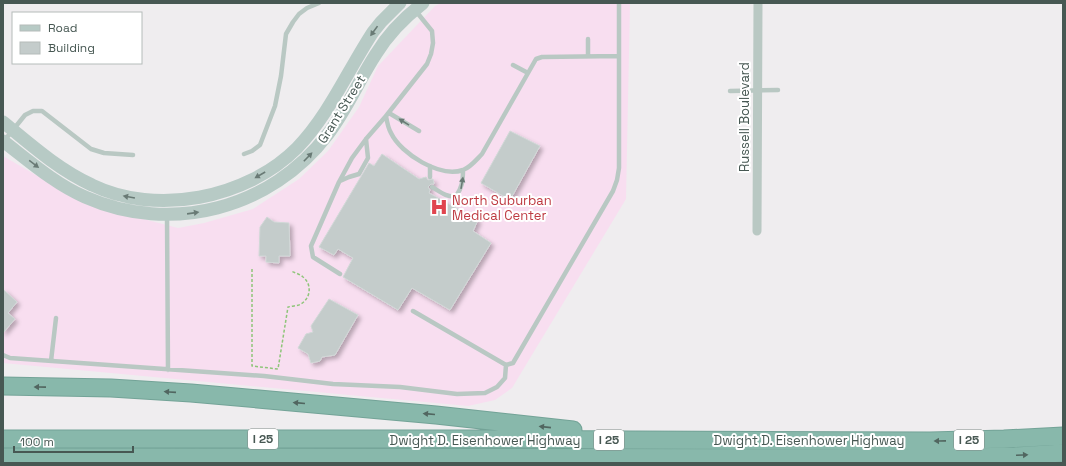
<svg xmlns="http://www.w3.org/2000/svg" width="1066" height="466" viewBox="0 0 1066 466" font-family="'Space Grotesk',sans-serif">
	<defs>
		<filter id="shadow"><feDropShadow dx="3" dy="3" stdDeviation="2" flood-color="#0004"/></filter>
	</defs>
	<rect width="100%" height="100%" fill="#efedef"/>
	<path fill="#f8def0" d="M441,3H630L626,199L512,388L495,400L468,406L3,363V156L86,204L178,228L204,223L253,209L299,179L328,151L359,107L378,66L435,6Z"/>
	<path fill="#c4cccb" stroke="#d1d8d7" filter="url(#shadow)" d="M510,131L540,146L510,200L481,183Z
		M382,154L419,179L426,177L428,180L433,179L434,184H431L428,187L430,190L429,193L478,220L473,231L491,243L450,310L412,288L398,310L343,277L353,258L338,249L334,255L319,247L369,163L374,166Z
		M267,217L274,222L289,223L290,256H279V263L266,262V256H259L260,227Z
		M3,289L17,302L8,313L15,319L3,333Z
		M329,299L358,315L335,355L322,357L320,361L311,363L308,354L298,348L306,334L313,332L311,326Z"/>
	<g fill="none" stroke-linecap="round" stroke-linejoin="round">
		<g stroke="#73a397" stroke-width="19">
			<path id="highway" d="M3,386L111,388L191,393L436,415L573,430
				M3,439H523L629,440L930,441L1004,439L1063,436
				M3,457L923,458L1015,456L1063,453"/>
		</g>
		<path stroke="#8ec579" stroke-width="1.5" stroke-dasharray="3 2" stroke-linecap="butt" d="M252,269V366L278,369L288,307C292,306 298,306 301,304C311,298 312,284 303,277C300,274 295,273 291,271"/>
		<path stroke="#b9c8c3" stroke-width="4.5" d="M415,10L432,31L433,43L431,54L427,64L386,116C387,122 388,128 391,133C401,154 440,178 463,170C471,167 476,160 482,154L536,59L542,57L619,56
			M588,56V39
			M513,65L528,73
			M730,91L778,90
			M389,113L419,131
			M4,141L25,115L33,111H42L91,149L104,153L133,155
			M244,154L252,151L260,145L275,106L281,76L286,34L293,22L299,14L307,8L319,3
			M430,177V166
			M340,181L349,177L359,174L368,158L366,139
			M432,187C439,191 447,198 456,196C462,188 463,181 463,170
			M167,215L168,370
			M340,274L313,257L311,246L339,182L352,158L366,139L386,116
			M413,311L506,365L513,363L613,191L617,180L619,168V3
			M3,355L10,358L264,376L333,384L400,387L457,394L485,393L497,387L505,378L506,365
			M51,361L56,318"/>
		<path stroke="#b9c8c3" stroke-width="9" d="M757,231L758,3"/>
		<path stroke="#b7cac5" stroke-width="13" d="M3,122C31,145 59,170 92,185C156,216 246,199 297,148C329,115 348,70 373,32L381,22L400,3
			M3,141C29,161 55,184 85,197C171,235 271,209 328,134C347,109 359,80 376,54C388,34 405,17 423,3"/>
		<use href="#highway" stroke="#88b8ab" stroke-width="17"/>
	</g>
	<defs><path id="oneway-solid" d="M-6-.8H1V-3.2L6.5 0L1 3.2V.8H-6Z"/></defs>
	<g fill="#697a75">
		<use href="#oneway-solid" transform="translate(374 31) rotate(126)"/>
		<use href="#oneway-solid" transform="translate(404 122) rotate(-148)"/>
		<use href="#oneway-solid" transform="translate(308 157) rotate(-46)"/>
		<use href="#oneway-solid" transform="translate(34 164) rotate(37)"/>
		<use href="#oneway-solid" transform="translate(260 175) rotate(150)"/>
		<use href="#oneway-solid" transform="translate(462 183) rotate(-80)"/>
		<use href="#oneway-solid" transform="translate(129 197) rotate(-170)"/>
		<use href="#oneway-solid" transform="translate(193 213) rotate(-8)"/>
	</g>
	<g fill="#516660">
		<use href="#oneway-solid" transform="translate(40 387) rotate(-179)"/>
		<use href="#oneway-solid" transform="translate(170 392) rotate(-176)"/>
		<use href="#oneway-solid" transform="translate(299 403) rotate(-175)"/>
		<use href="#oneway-solid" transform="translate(429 414) rotate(-175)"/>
		<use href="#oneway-solid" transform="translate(545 427) rotate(-174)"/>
		<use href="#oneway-solid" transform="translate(940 441) rotate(179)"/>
		<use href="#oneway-solid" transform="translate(1022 455) rotate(-3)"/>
	</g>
	<defs>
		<g id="hospital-bare" transform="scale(1.38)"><path d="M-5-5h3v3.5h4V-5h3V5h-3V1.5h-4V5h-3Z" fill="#e0444e" stroke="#fff" stroke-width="2.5" paint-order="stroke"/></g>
	</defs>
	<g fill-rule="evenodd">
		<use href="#hospital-bare" x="439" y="207"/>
	</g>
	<g text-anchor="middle" stroke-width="4" stroke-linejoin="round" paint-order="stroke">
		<g fill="#fff" stroke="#7e8a87" stroke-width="1">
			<rect x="248" y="429" width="30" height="20" rx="3"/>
			<rect x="594" y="430" width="30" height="20" rx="3"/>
			<rect x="954" y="430" width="30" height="20" rx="3"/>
		</g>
		<g font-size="12" font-weight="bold" fill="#475853">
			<text x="263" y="443">I 25</text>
			<text x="609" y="444">I 25</text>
			<text x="969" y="444">I 25</text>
		</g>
		<g font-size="13" fill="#475853" stroke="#fff">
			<text transform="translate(341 109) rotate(-58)" y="5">Grant Street</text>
			<text transform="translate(744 117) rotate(-90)" y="5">Russell Boulevard</text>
			<text x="485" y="445">Dwight D. Eisenhower Highway</text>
			<text x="809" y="445">Dwight D. Eisenhower Highway</text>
		</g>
		<g font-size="13" fill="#be3a42" stroke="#fff" text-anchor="start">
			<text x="452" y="205">North Suburban<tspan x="452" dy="15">Medical Center</tspan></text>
		</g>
	</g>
	<rect width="1066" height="466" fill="none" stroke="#475853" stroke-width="8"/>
	<rect x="12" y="12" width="130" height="52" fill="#ffffff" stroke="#b5bcba"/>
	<rect x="20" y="25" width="20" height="6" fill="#b7cac5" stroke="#b5bcba"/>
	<text x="48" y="32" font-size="12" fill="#475853">Road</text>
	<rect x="20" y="42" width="20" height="12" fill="#c4cccb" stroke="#b5bcba"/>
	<text x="48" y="52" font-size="12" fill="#475853">Building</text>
	<path d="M14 446v6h119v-6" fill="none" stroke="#475853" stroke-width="2"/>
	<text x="20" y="446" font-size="12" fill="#475853" stroke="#ffffff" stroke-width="3" paint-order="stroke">100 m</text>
</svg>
